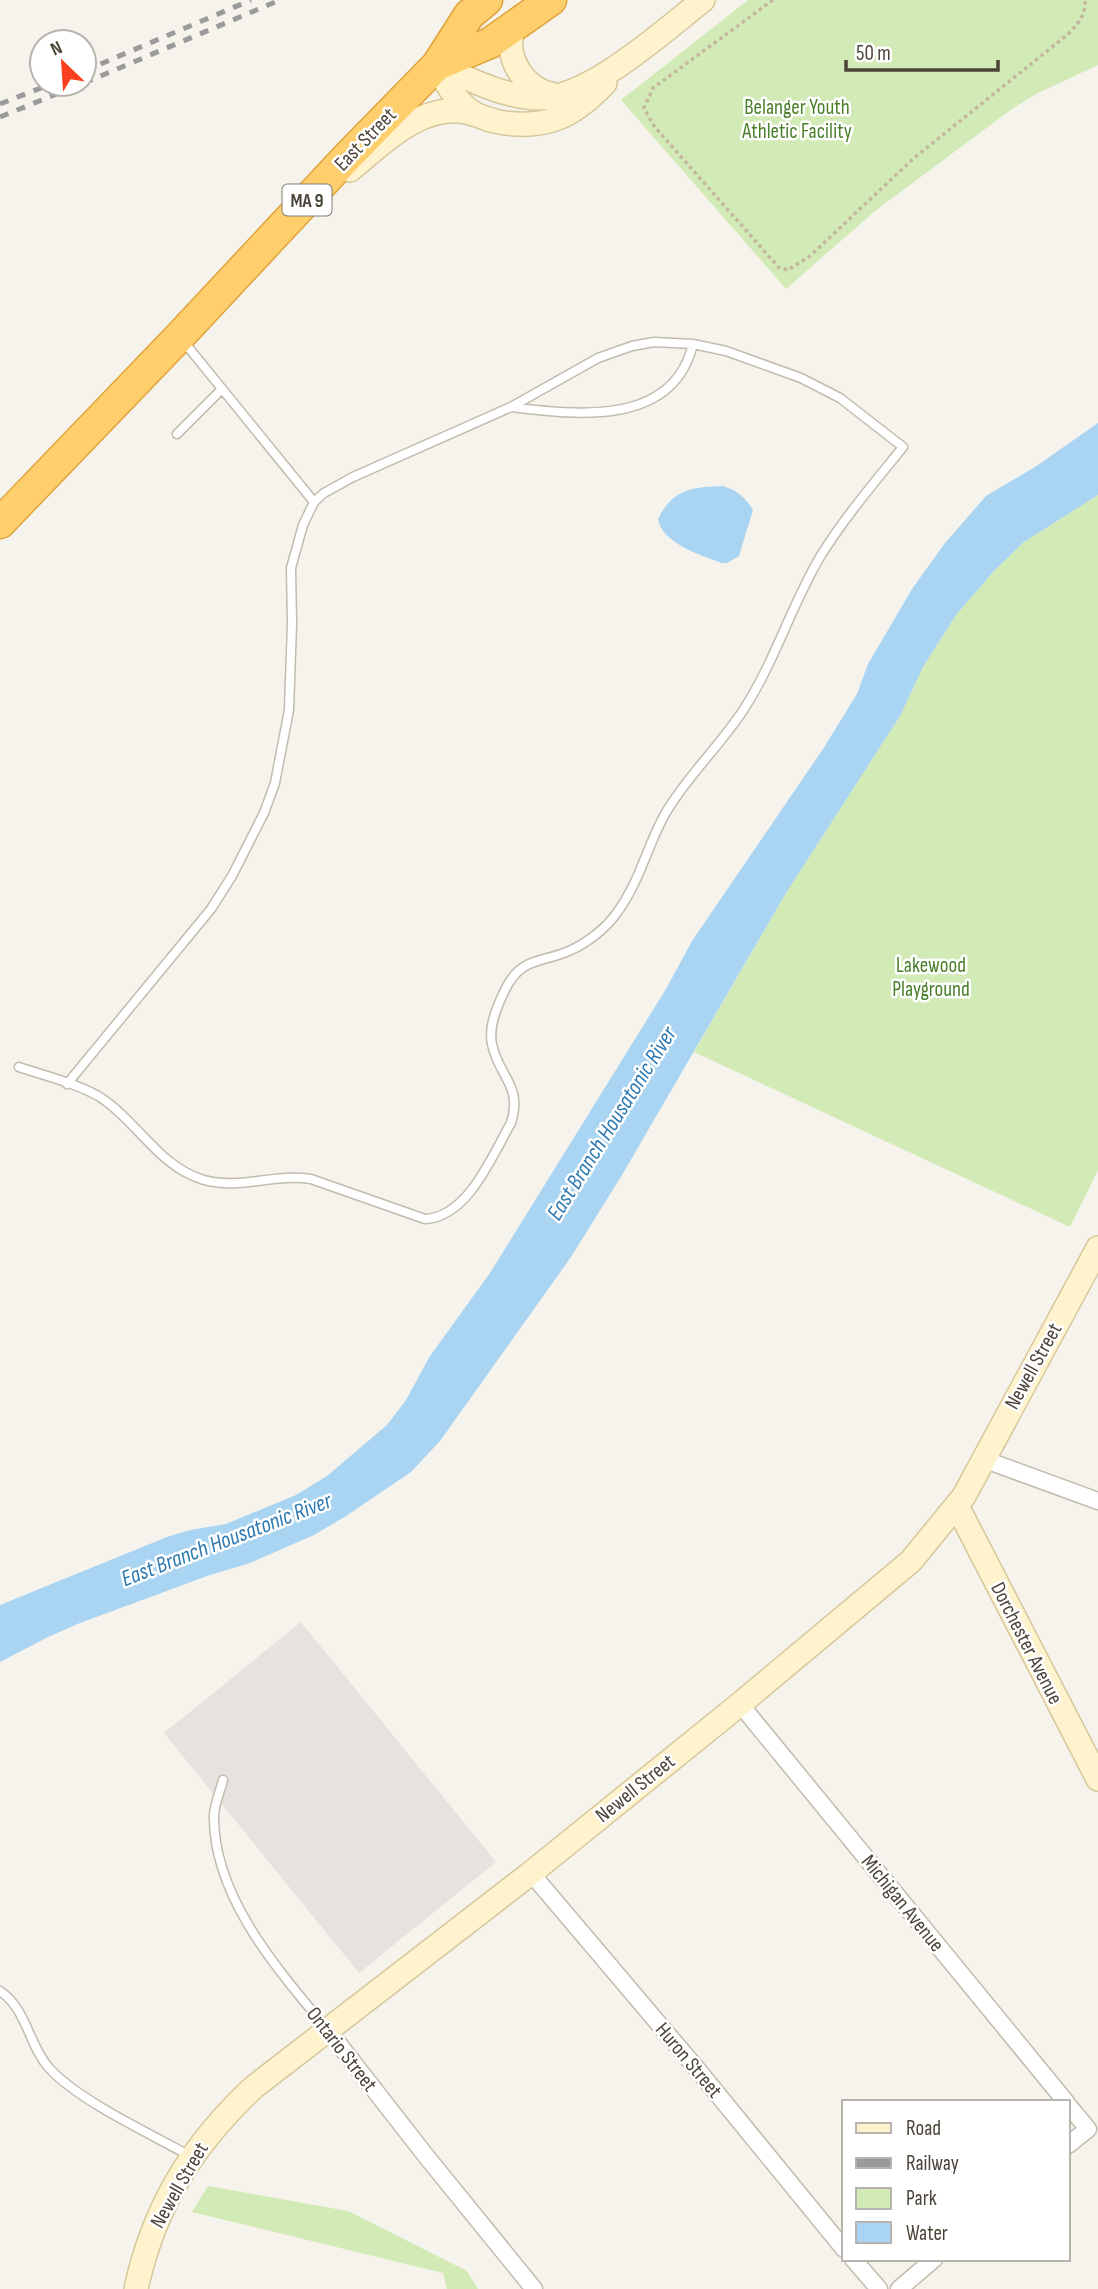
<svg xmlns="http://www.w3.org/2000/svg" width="1098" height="2289" viewBox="0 0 1098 2289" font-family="'Sofia Sans Condensed',sans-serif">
	<rect width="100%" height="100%" fill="#f6f3ec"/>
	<path fill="#e6e2dd" d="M301,1622L496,1862L359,1973L164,1733Z"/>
	<path fill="#d2eab5" d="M748,0H1098V65L1036,94L1012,109L875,211L786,289L621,100Z
		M1098,495V1170L1070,1227L694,1052L786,893L900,716L923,667L956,615L994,571L1024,542Z
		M208,2186L348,2211L467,2271L478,2289H447L443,2273L192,2212Z"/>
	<path fill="#a9d4f2" d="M1098,423V495L1024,542L994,571L956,615L923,667L900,716L786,893L622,1175L571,1257L440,1441L411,1472L346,1516L314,1535L250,1563L210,1575L80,1623L48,1637L0,1662V1605L167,1537L190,1530L226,1524L296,1495L327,1476L387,1425L406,1400L430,1356L490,1273L666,989L692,941L823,749L857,694L868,664L912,589L945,543L986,496L1035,467Z
		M723,486C737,490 746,498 753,510L739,556L727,563H722C700,555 662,543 658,519C673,489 692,487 723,486Z"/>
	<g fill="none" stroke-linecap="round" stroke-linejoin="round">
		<g stroke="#c2bbae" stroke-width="11">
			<path id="lane" d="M511,407C577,415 673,427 693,344
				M177,434L222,389
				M19,1067C45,1076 76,1083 100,1097C138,1122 159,1167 204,1180C240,1190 275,1173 311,1179L425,1219C468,1217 492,1156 511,1123C523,1085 498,1076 492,1044C488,1026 498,1004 506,988C522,956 544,963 571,950C587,943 606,928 616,914C641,880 646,848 665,814C687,776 720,746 744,709C775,661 791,606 820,557C844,518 874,483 903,447L840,398L801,378L726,351L693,344L654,342L632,346L598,358L511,407L353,477L324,493L314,502L184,342
				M67,1084L211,909L232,876L264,813L275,783L289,710L292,623L291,568L303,525L314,502
				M223,1780C220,1792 214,1805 214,1816C213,1897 279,1971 327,2029
				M0,1991C27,2009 28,2044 49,2068C79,2101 151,2134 192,2157"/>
		</g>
		<g stroke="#c2bbae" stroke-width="19">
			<path id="street" d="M983,1459L1098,1501
				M740,1704L1066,2102
				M531,1873L697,2069L844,2249
				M327,2029L426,2156L534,2289
				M1068,2105L1088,2129L1068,2145
				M853,2259L879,2289
				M899,2289L934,2259"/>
		</g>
		<g stroke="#d6c79b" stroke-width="26">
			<path id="secondary" d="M518,22C499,49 521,88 551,94
				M437,65C469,79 503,97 539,98C588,100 665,30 703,0
				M437,65C444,80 452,95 464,106C472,114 487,120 499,122C545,130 573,117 605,83
				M350,170C382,144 421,103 466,112C475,114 484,118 492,120
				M957,1506L1098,1779
				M136,2289C154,2206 192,2145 254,2087L531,1873L740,1704L911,1561L964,1496L1098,1248"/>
		</g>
		<g stroke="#e0a43c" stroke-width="33">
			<path id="highway" d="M437,65L490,43L551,0
				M0,523L179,337L349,155L437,65L469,15L487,0"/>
		</g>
		<path stroke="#c4b79f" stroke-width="3.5" stroke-dasharray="3.5 3.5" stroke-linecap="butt" d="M773,0L653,88L644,108L654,126L773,261L778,267L788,270L810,256L914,158L1067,35C1077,25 1086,16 1085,0"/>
		<use href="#lane" stroke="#fff" stroke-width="8"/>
		<use href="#street" stroke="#fff" stroke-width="16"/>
		<use href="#secondary" stroke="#fff3cd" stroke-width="23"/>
		<use href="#highway" stroke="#ffcf6e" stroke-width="30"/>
		<path stroke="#9a9a9a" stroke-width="5" stroke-dasharray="9 9" stroke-linecap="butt" d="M84,71L251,0
			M84,83L280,0
			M0,104L51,84
			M0,117L81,84"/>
	</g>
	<g text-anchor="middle" stroke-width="5" stroke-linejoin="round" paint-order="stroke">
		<rect fill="#fff" stroke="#817c74" stroke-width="2" x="282.5" y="184.5" width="49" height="31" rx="5"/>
		<g font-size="19" font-weight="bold" fill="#4b4439">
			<text x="307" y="207">MA 9</text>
		</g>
		<g font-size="21" fill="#4a7f2a" stroke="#fff">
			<text x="797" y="114">Belanger Youth<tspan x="797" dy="24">Athletic Facility</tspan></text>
			<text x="931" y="972">Lakewood<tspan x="931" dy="24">Playground</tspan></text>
		</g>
		<g font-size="21" fill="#4b4439" stroke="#fff">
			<text transform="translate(365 139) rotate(-46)" y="7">East Street</text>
			<text transform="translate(1033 1366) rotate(-61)" y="7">Newell Street</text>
			<text transform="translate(1027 1643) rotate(63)" y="7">Dorchester Avenue</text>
			<text transform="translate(635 1788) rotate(-39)" y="7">Newell Street</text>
			<text transform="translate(903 1903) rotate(51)" y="7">Michigan Avenue</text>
			<text transform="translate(342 2049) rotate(52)" y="7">Ontario Street</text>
			<text transform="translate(689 2060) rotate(50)" y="7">Huron Street</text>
			<text transform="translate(179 2185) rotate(-60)" y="7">Newell Street</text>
		</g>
		<g font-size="23" font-style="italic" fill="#2e7ab2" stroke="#fff">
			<text transform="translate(611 1123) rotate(-58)" y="8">East Branch Housatonic River</text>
			<text transform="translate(226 1539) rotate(-21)" y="8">East Branch Housatonic River</text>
		</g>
	</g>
	<rect x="842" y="2100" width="228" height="161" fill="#ffffff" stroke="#b7b4b0" stroke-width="2"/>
	<rect x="856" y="2123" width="35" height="10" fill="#fff3cd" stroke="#b7b4b0" stroke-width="2"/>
	<text x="906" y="2135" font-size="21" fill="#4b4439">Road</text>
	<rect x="856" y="2158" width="35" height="10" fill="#9a9a9a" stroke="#b7b4b0" stroke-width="2"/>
	<text x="906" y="2170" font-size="21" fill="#4b4439">Railway</text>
	<rect x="856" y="2188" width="35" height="21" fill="#d2eab5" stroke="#b7b4b0" stroke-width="2"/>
	<text x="906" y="2205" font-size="21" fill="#4b4439">Park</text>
	<rect x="856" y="2222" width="35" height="21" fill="#a9d4f2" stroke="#b7b4b0" stroke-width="2"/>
	<text x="906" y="2240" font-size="21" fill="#4b4439">Water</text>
	<g transform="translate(63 63) rotate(335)"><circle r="33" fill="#ffffff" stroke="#b7b4b0" stroke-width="2"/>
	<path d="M0-5L12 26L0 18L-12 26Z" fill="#fc3f1d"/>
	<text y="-10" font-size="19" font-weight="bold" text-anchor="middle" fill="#4b4439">N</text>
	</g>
	<path d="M846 60v10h152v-10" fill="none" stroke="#4b4439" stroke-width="3.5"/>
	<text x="856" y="60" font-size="21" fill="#4b4439" stroke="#ffffff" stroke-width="5" paint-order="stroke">50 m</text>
</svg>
